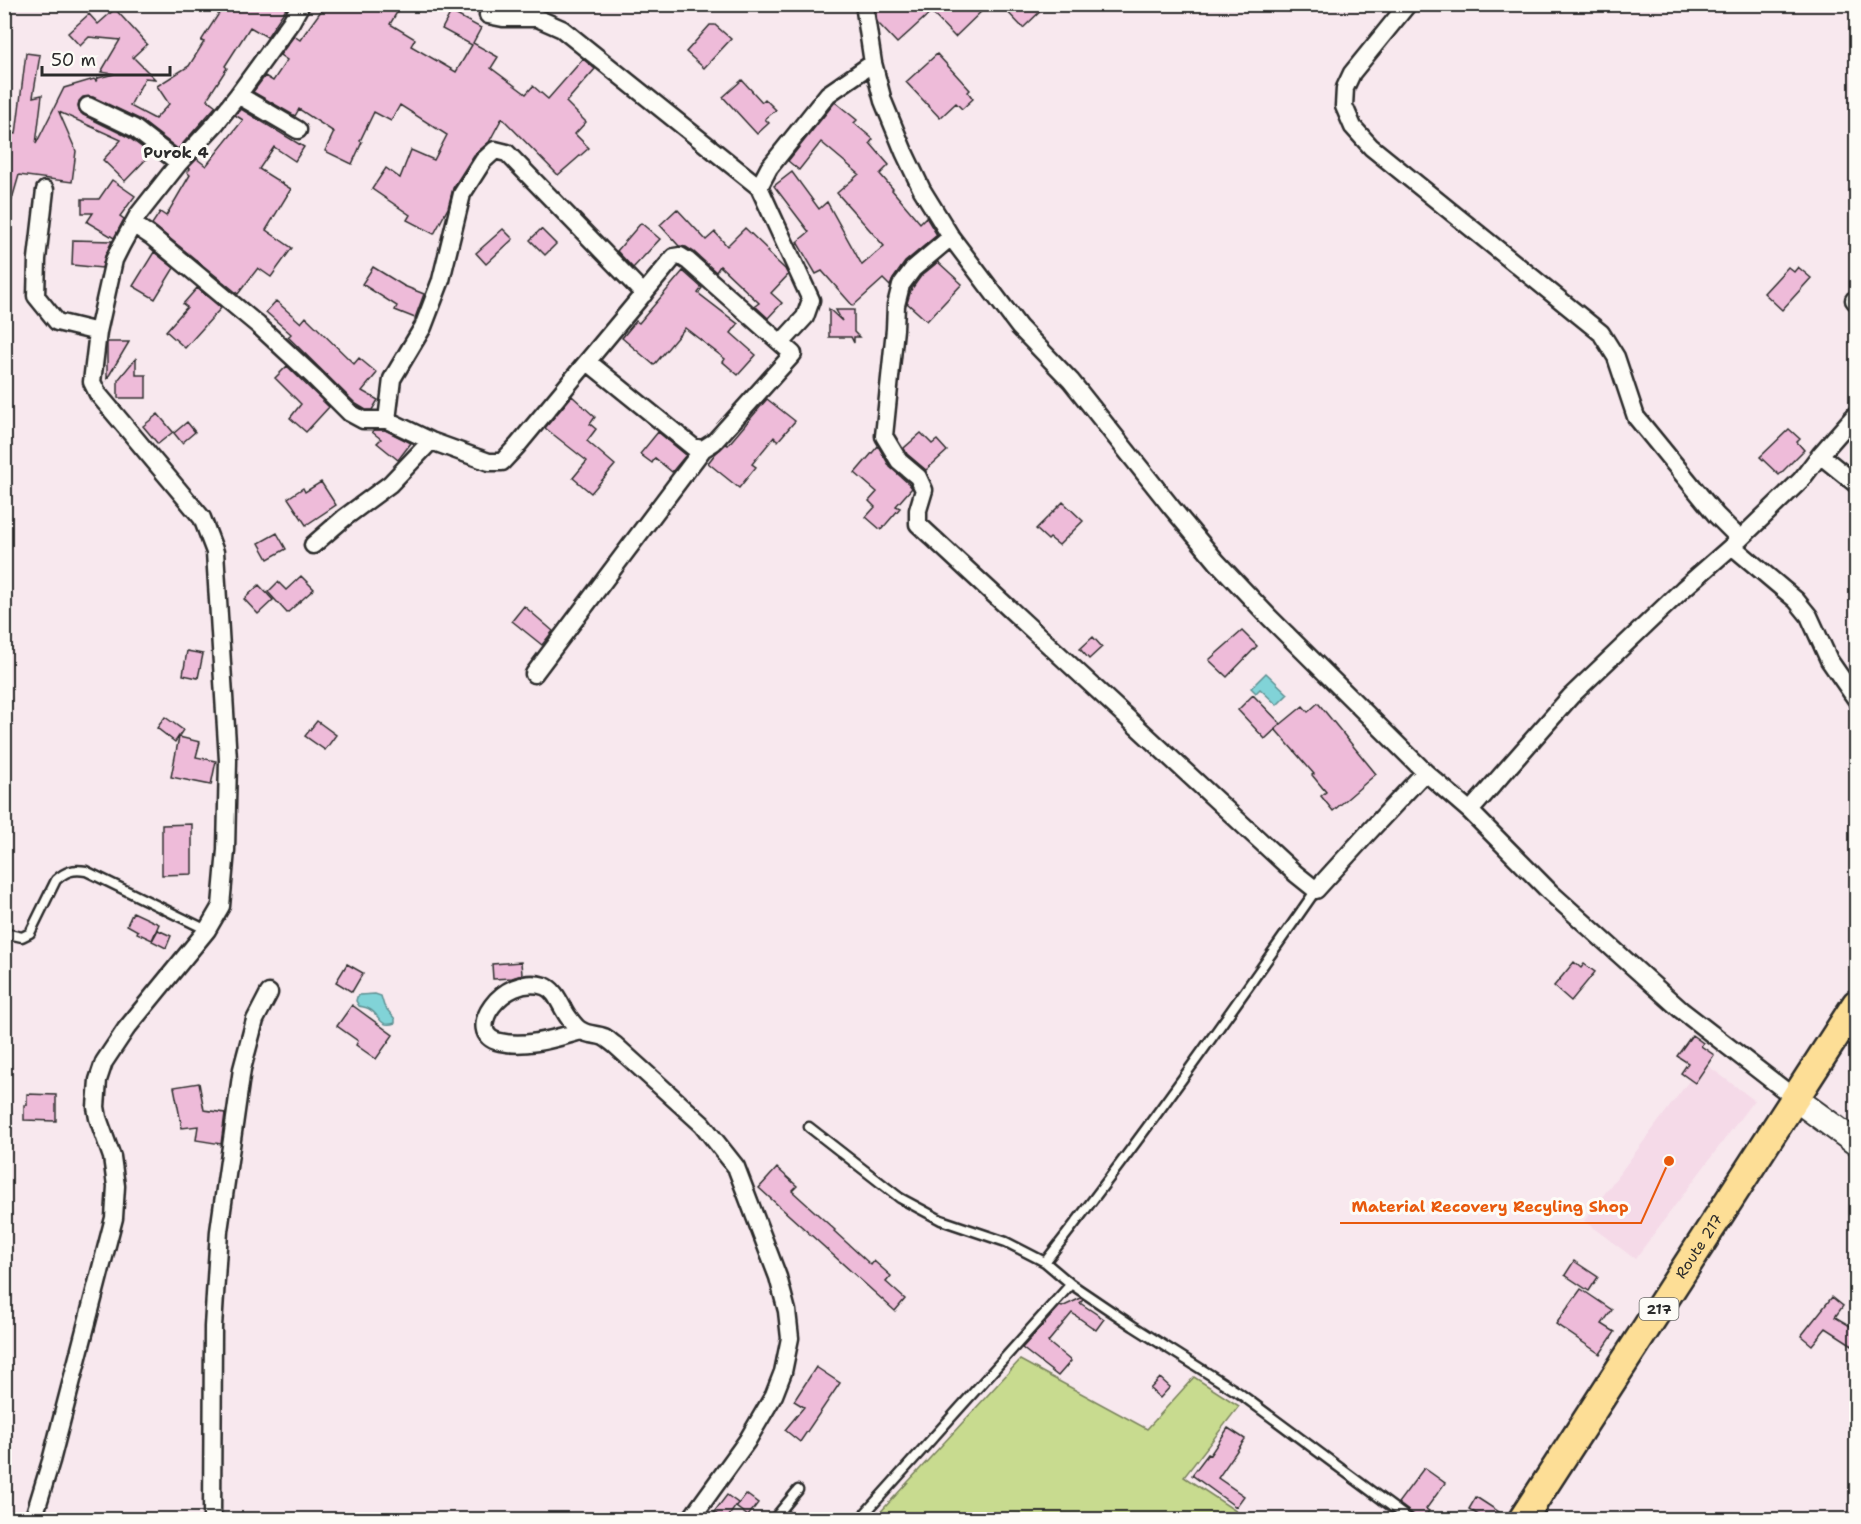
<svg xmlns="http://www.w3.org/2000/svg" width="1861" height="1524" viewBox="0 0 1861 1524" font-family="'Shantell Sans',sans-serif">
	<rect width="100%" height="100%" fill="#f8e8ee"/>
	<filter id="ink" filterUnits="userSpaceOnUse"><feTurbulence type="fractalNoise" baseFrequency=".0167" numOctaves="2"/><feDisplacementMap in="SourceGraphic" scale="12" xChannelSelector="R" yChannelSelector="G"/><feConvolveMatrix kernelMatrix="1 2 1 2 8 2 1 2 1" color-interpolation-filters="sRGB"/></filter>
	<g filter="url(#ink)">
		<path fill="#f5dae8" d="M1703,1062L1754,1100L1635,1259L1584,1221Z"/>
		<path fill="#c8db8f" stroke="#7a835d" stroke-width="1.5" d="M1020,1360L1147,1429L1194,1377L1239,1406L1184,1477L1248,1519H874Z"/>
		<path fill="#81d3d7" stroke="#5f9092" stroke-width="1.5" d="M1266,673L1288,694L1277,705L1260,689L1256,693L1251,688Z
			M360,995L375,994L381,996L384,1006L395,1019V1023C379,1029 380,1014 369,1009C366,1007 362,1007 359,1006L356,1001L357,997Z"/>
		<path fill="#eebbd9" stroke="#2b2b2b" stroke-width="1.5" d="M225,4H289L267,37L250,27L225,66L227,68L207,99L216,106L178,149L139,119L93,97H83L79,101L78,106L79,111L83,115L128,137L151,154L125,181L103,160L121,140L59,112L76,151L72,182L19,175L8,213L4,212V170L10,133L16,134L26,53L40,55L33,97L42,95L36,144L64,88L94,79L96,81L98,78L114,74L101,72L120,40L89,37L80,46L68,33L89,14L98,24L115,9L147,44L133,57L155,79L145,78L130,106L155,119L169,104L157,86L189,66L204,42L201,41Z
			M326,4H402L390,24L415,39L411,46L456,72L472,45L442,29L451,12L481,28L473,43L498,57L491,68L526,94L533,86L548,99L583,59L595,69L566,102L586,122L575,134L589,148L558,175L502,118L489,142L474,155L453,188L448,208L434,234L407,220L410,215L372,189L386,168L400,178L411,150L434,160L447,135L400,105L391,121L374,112L360,141L362,142L352,164L325,151L334,132L299,109L295,116L253,92L265,76L273,81L287,60L280,55L294,36L300,40Z
			M879,4H989L955,37L931,12L897,43L877,22L875,7Z
			M1000,4H1048L1023,28Z
			M710,25H715L731,39L704,68L686,52Z
			M937,54L970,90L968,92L973,99L962,109L956,103L940,118L906,82Z
			M742,80L762,102L765,99L776,110L765,119L769,123L757,134L723,97Z
			M835,102L857,120L854,123L873,139L870,143L889,165L880,174L893,189L892,190L920,223L926,217L937,235L905,262L893,279L890,286L883,279L853,306L822,271L816,274L797,242L809,232L774,186L792,172L819,209L827,202L862,265L884,246L837,193L859,174L821,142L799,170L788,161Z
			M241,109L304,147L295,161L274,147L259,169L291,189L266,230L292,248L271,277L258,268L238,294L152,224L160,212L166,216L190,175L187,172L190,169L188,168L197,159L206,166L243,120L235,115Z
			M112,180L135,196L120,216L124,219L114,238L87,222L93,213H82V199H99Z
			M677,209L706,240L715,232L727,246L745,228L769,251L767,252L785,269L788,275L771,293L782,303L768,318L755,306L759,303L720,266L716,272L694,252L686,247L679,246L660,225Z
			M641,223L660,239L633,268L617,251Z
			M503,229L513,239L486,264L476,253Z
			M541,229L556,244L545,255L530,240Z
			M73,240L112,241L105,256L102,268L72,265Z
			M154,252L174,268L155,299L133,286Z
			M938,262L962,284L927,321L907,303L911,290L921,276Z
			M373,267L404,286L424,294L415,318L395,310L397,306L362,284Z
			M1788,267L1794,272L1798,267L1811,278L1782,310L1764,293Z
			M683,271L702,288L698,293L738,324L731,333L756,355L738,375L723,362L725,359L685,328L654,365L622,338L636,321L639,323Z
			M197,288L221,308L185,348L166,331L187,307L183,304Z
			M276,301L301,323L306,317L354,364L359,358L377,373L362,391L378,400L372,410H366L356,404L288,337L291,334L266,312Z
			M829,309L842,321L836,310H854V332L859,337H854V343L851,337H829Z
			M107,342H129L107,379Z
			M136,358V375H146V398H118V380Z
			M287,366L329,407L306,432L290,418L301,404L275,378Z
			M572,396L595,417L590,424L596,429L587,441L615,465L591,493L573,478L587,461L545,428Z
			M767,399L795,421L778,441L774,437L752,464L756,467L739,488L708,463L715,454L726,444L728,445Z
			M158,414L173,432L158,444L143,426Z
			M187,422L195,432L182,443L174,433Z
			M1789,429L1800,439L1797,442L1804,450L1779,475L1760,457Z
			M374,430H385L411,443L398,460L377,443L381,439L372,432Z
			M658,432L686,455L672,472L655,458L652,463L640,454Z
			M921,433L932,444L937,440L947,451L926,470L907,454L904,448Z
			M878,446L890,467L909,484L912,488L896,506L900,508L881,530L866,517L875,507L869,501L877,492L855,473Z
			M321,482L336,505L306,525L288,498L303,488L305,492Z
			M1063,502L1083,521L1059,545L1050,538L1048,540L1036,529Z
			M277,533L286,549L268,559L259,543Z
			M301,576L314,589L287,613L268,592L278,582L286,590Z
			M259,585L273,600L258,614L244,599Z
			M524,606L553,631L542,645L512,621Z
			M1242,631L1257,646L1227,677L1209,660Z
			M1093,637L1102,647L1089,659L1080,649Z
			M187,651L203,654L198,678L183,675Z
			M1253,695L1281,724L1265,739L1238,710Z
			M1318,703L1376,774L1333,811L1321,796L1326,792L1312,775L1314,774L1275,729L1303,706L1308,712Z
			M165,717L183,730L175,742L157,728Z
			M317,721L336,735L325,750L305,736Z
			M179,737L200,742L196,757L216,761L211,785L171,777Z
			M192,824V874L162,875V825Z
			M133,912L159,924L152,940L137,933L138,931L127,925Z
			M158,930L171,936L166,948L152,941Z
			M521,962L522,975L512,978L493,979L492,964Z
			M1574,962L1581,968L1584,964L1595,972L1571,1001L1554,986Z
			M347,964L363,973L352,992L336,982Z
			M352,1005L393,1035L376,1059L356,1045L358,1041L337,1026Z
			M1692,1035L1703,1043L1701,1046L1714,1055L1695,1083L1681,1073L1688,1063L1677,1056Z
			M199,1083L204,1110L225,1113L221,1144L196,1140L198,1126L182,1128L174,1087Z
			M27,1094L56,1095V1121L24,1120V1105H27Z
			M777,1168L797,1186L792,1191L835,1230L834,1231L871,1265L874,1261L891,1276L886,1282L905,1299L895,1311L759,1188Z
			M1574,1261L1598,1277L1589,1291L1565,1275Z
			M1581,1289L1612,1310L1602,1324L1615,1332L1600,1354L1556,1324Z
			M1832,1297L1843,1306L1835,1317L1857,1330V1348L1826,1328L1812,1345L1801,1336Z
			M1081,1298L1083,1300L1080,1303L1104,1319L1096,1330L1072,1313L1048,1342L1071,1361L1058,1376L1022,1348L1060,1306L1062,1307Z
			M816,1367L840,1383L800,1442L785,1430L804,1407L794,1401Z
			M1160,1378L1170,1387L1160,1398L1150,1389Z
			M1228,1428L1245,1439L1218,1478L1244,1496L1236,1507L1192,1475L1208,1454L1210,1455Z
			M1424,1468L1445,1483L1426,1509L1429,1511L1422,1520H1416L1414,1515L1398,1503Z
			M746,1494L758,1503L748,1516L736,1507Z
			M727,1495L738,1503L726,1520H724L714,1512Z
			M1476,1497L1507,1517L1506,1520H1486L1469,1509Z"/>
		<g fill="none" stroke-linecap="round" stroke-linejoin="round">
			<g stroke="#2b2b2b" stroke-width="13">
				<path id="lane" d="M4,933L22,937L30,933L56,880C66,871 73,869 86,871L207,930
					M809,1127L900,1198L941,1220L1006,1242L1045,1262L1071,1284L1133,1326L1239,1393L1410,1520
					M1045,1262C1139,1142 1228,1016 1316,890
					M773,1520L798,1490
					M859,1520L1071,1284"/>
			</g>
			<g stroke="#2b2b2b" stroke-width="21">
				<path id="street" d="M864,4L873,63L883,101L904,152L922,190L951,237L1019,327L1071,381L1172,508L1217,562L1269,617L1425,772L1470,811L1550,892L1681,1010L1796,1099
					M1408,4L1352,73L1345,88L1344,106L1353,127L1371,147L1601,333L1616,357L1636,417L1716,515L1740,539L1683,589L1571,696L1470,811
					M488,15L503,18H537L562,29L759,187
					M238,95L298,130
					M88,106L134,128L179,163
					M45,190L37,259L36,296L57,322L98,332
					M133,224L151,236L258,325L314,377L350,413L363,420H387L431,441L489,462H502L517,446L674,257L680,256L688,261L793,354L714,442L703,449L693,447L588,362
					M951,237L913,269L901,285L896,305L895,329L884,436L899,461L918,477L924,490L918,510V524L1296,874L1316,890L1366,835L1425,772
					M1854,300L1856,302
					M781,343L805,317L811,300L759,187L769,168L828,94L873,63
					M387,420L392,379L423,327L441,280L462,194L483,161L495,150L507,153L644,294
					M1820,455L1856,484
					M1740,539L1801,480L1820,455L1856,414
					M313,545L344,518L390,484L431,441
					M1732,546L1796,600L1809,616L1829,660L1856,699
					M534,674L703,449
					M581,1031C556,1038 527,1048 500,1042C461,1034 503,973 544,986C557,990 561,1008 569,1018C572,1022 577,1029 582,1031C588,1035 597,1034 604,1037C608,1039 612,1043 615,1045L702,1124L736,1167L778,1277L787,1311L790,1338L783,1372L774,1395L747,1441L690,1520
					M33,1520L51,1461L114,1218L116,1186L112,1157L98,1118L96,1107L98,1080L104,1062L126,1029L207,930L221,906L226,850L228,760L215,552L202,518L98,394L92,382L98,332L114,260L121,246L138,215L179,163L216,123L238,95L291,22L301,4
					M212,1520L213,1327L219,1231L242,1069L255,1020L269,993"/>
			</g>
			<g stroke="#2b2b2b" stroke-width="28">
				<path id="secondary" d="M1796,1099L1856,1143"/>
			</g>
			<g stroke="#2b2b2b" stroke-width="32">
				<g id="primary">
					<path id="s1" d="M1522,1520L1856,1004"/>
				</g>
			</g>
			<use href="#lane" stroke="#fdfcf7" stroke-width="8"/>
			<use href="#street" stroke="#fdfcf7" stroke-width="16"/>
			<use href="#secondary" stroke="#fdfcf7" stroke-width="24"/>
			<use href="#primary" stroke="#fdde96" stroke-width="27"/>
		</g>
	</g>
	<g text-anchor="middle" stroke-width="6" stroke-linejoin="round" paint-order="stroke">
		<rect fill="#fdfcf7" stroke="#6a6a68" stroke-width="1.5" x="1639.5" y="1298" width="39" height="22" rx="4.5"/>
		<g font-size="14" font-weight="bold" fill="#2b2b2b">
			<text x="1659" y="1314">217</text>
		</g>
		<g font-size="15" fill="#2b2b2b" stroke="#fdfcf7">
			<text dy="5" stroke="none"><textPath href="#s1" startOffset="326">Route 217</textPath></text>
		</g>
		<g font-size="16" font-weight="bold" fill="#2b2b2b" stroke="#fdfcf7">
			<text x="176" y="158">Purok 4</text>
		</g>
	</g>
	<path fill="none" stroke="#e8590c" stroke-width="2" d="M1669 1161L1641 1223H1340"/>
	<circle fill="#e8590c" stroke="#fdfcf7" stroke-width="2" cx="1669" cy="1161" r="6"/>
	<g font-size="16" text-anchor="middle" font-weight="bold" fill="#e8590c" stroke="#fdfcf7" stroke-width="6" stroke-linejoin="round" paint-order="stroke">
		<text x="1490" y="1212">Material Recovery Recyling Shop</text>
	</g>
	<rect width="1861" height="1524" fill="none" stroke="#fdfcf7" stroke-width="24"/>
	<rect x="12" y="12" width="1837" height="1500" fill="none" stroke="#2b2b2b" stroke-width="2" filter="url(#ink)"/>
	<path d="M42 66v9h128v-9" fill="none" stroke="#2b2b2b" stroke-width="3"/>
	<text x="51" y="66" font-size="18" fill="#2b2b2b" stroke="#fdfcf7" stroke-width="4.5" paint-order="stroke">50 m</text>
</svg>
